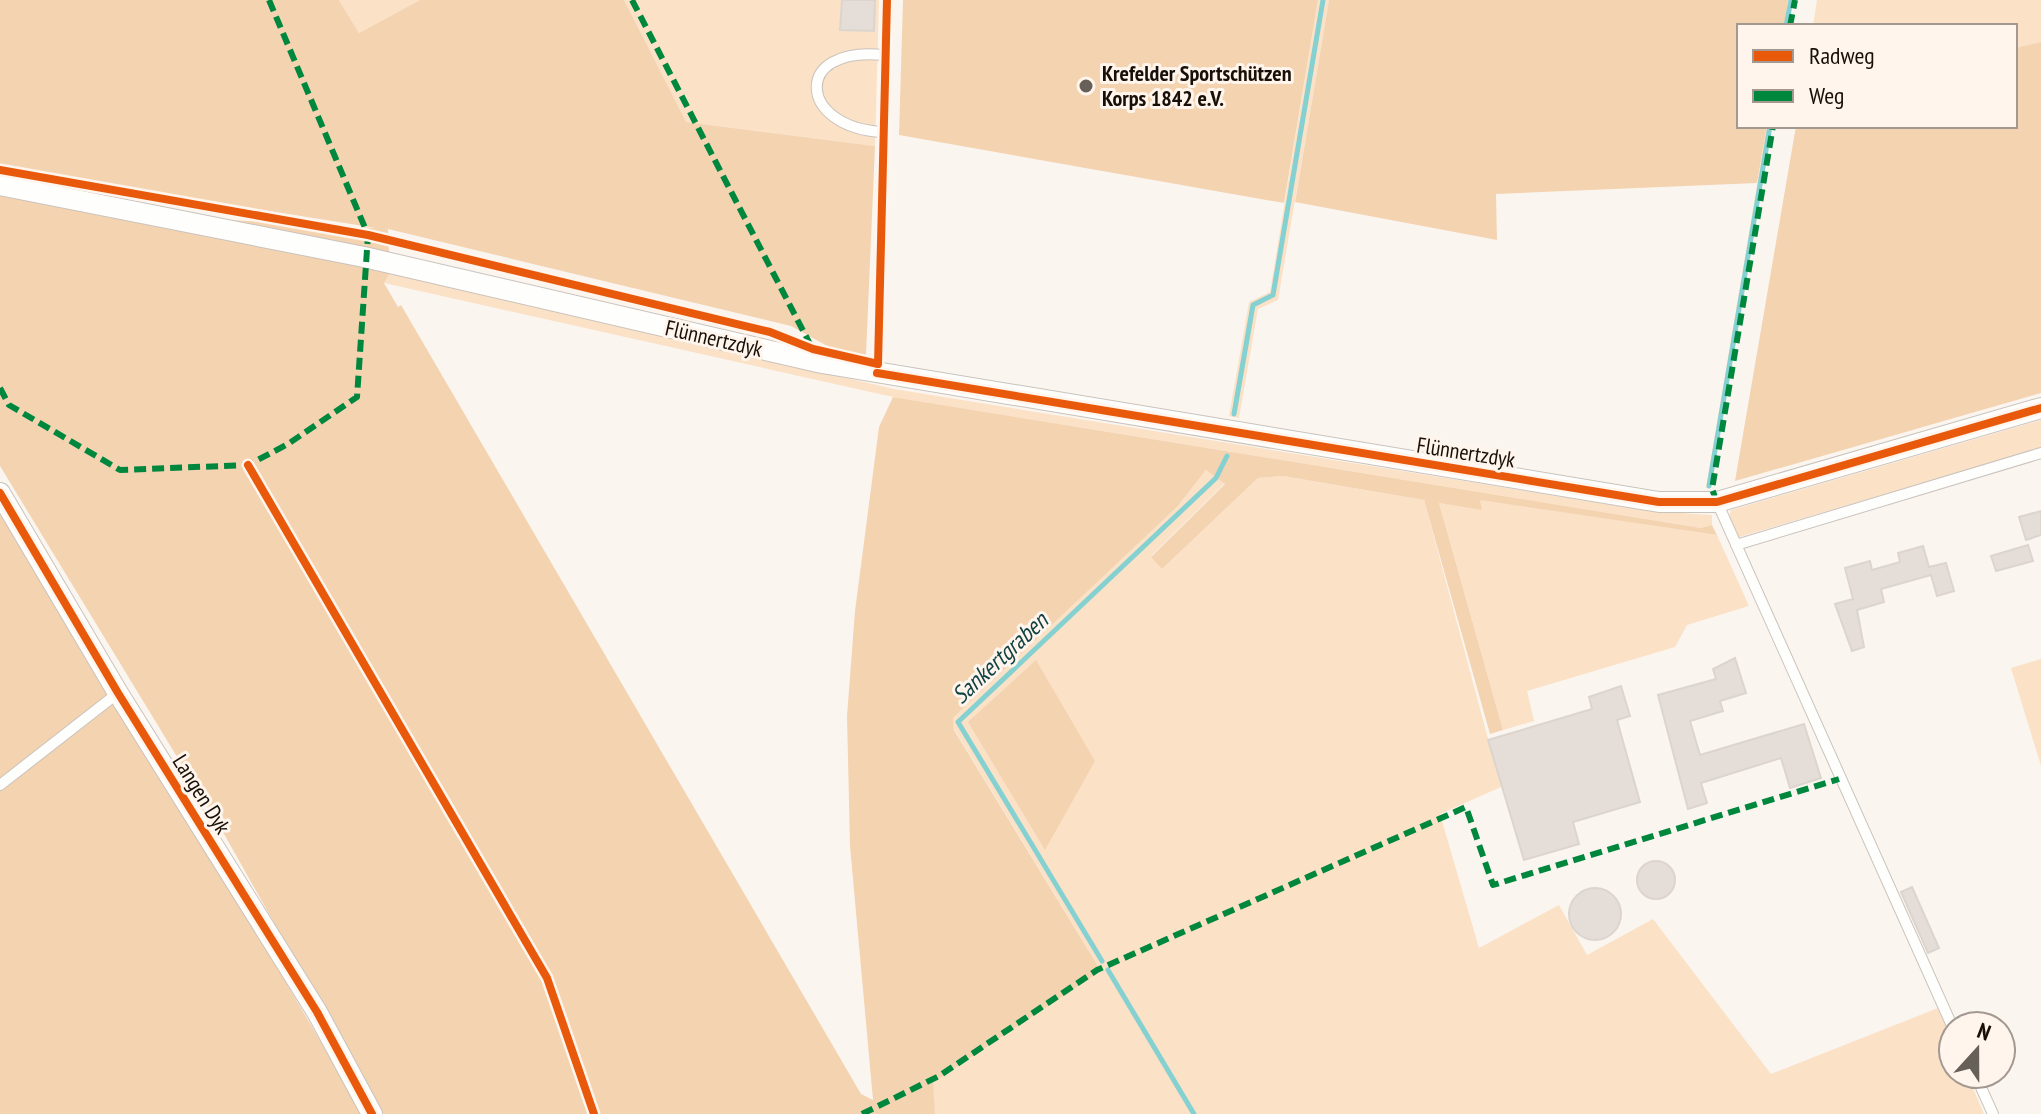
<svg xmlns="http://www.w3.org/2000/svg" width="2041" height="1114" viewBox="0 0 2041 1114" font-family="'PT Sans Narrow',sans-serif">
	<rect width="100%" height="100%" fill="#fbf5f0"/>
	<path fill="#fbe1c6" d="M339,0H420L359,33Z
		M624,0H879L875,146L685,122Z
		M1318,0H1329L1278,300L1258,309L1239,418L1229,416L1249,302L1270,292Z
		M1817,0H2041V42L2015,48V26H1813Z
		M1767,126H1772L1711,487L1706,488Z
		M390,273L894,389L1649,511L1712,515V525L1701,528L893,397L384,283Z
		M2041,420V448L1736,538L1728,522L1731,510Z
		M1206,470L1225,483L1151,556L1162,569L1258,478L1283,476L1424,500L1501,787L1440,814L1479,948L1559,905L1587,955L1653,919L1771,1074L1938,1008L1953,1042V1074H1967L1984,1114H935L932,1084L1101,971L954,729L953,718L1177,507Z
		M1479,499L1717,535L1749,606L1687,625L1675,647L1527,691L1534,721L1503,730L1439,503L1481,509Z
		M2041,659V766L2011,668Z"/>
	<path fill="#f4d3b1" d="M0,0H339L359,33L420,0H624L686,122L875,146L866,355L831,348L791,326L388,229L390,273L384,283L398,307L401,305L861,1094L873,1100L850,846L847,716L855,611L879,427L893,397L1701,528L1712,525L1717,535L1480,500L1482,510L1439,503L1503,730L1490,734L1424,500L1283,476L1258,478L1162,569L1151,557L1225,484L1206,470L1177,507L953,718L954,730L1101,971L933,1083L935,1114H382L224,834L0,466V195L104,213L376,228L0,168Z
		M903,0H1318L1284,203L899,135Z
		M1329,0H1788L1784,26H1739V126H1767L1757,183L1496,194L1497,240L1295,202Z
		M2041,42V393L1735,481L1796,126H2015V48Z
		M0,494L363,1114H0Z
		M1036,660L1095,761L1045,850L968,722Z"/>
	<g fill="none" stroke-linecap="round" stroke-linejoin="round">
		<path stroke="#85d1d2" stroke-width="5" d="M1786,26L1791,0
			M1234,414L1253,305L1273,295L1323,0
			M1709,486L1770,126
			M1102,961L958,722L1216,478L1227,456
			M1108,970L1194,1114"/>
	</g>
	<path fill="#e5ddd7" stroke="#dcd5ce" stroke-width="2" d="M842,0H875L874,31L840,30Z
		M2041,511V535L2026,540L2019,517Z
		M2028,545L2033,561L1996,571L1991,556Z
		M1923,546L1929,567L1946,563L1954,591L1937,596L1931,575L1881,589L1884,602L1857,610L1864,647L1852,651L1835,604L1853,599L1845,568L1870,561L1872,570L1900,562L1898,553Z
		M1735,658L1746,693L1720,701L1723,711L1690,721L1700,755L1804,724L1821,778L1790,788L1781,758L1701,783L1707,803L1688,809L1658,695L1716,679L1713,669Z
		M1621,686L1630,716L1617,720L1640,802L1573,822L1579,844L1524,860L1488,740L1592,709L1589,697Z
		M1637 880a19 19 0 1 1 38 0a19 19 0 1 1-38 0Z
		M1912,887L1939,948L1928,953L1901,892Z
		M1569 914a26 26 0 1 1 52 0a26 26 0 1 1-52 0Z"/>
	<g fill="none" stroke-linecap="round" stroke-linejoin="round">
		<g stroke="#cac3bc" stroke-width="12">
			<path id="service" d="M883,132C798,128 791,45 884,55
				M1717,502L1953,1028
				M1736,545L2041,453
				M0,785L118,693
				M1975,1074L1993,1114"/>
		</g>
		<g stroke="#cac3bc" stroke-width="22">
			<path id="minor" d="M0,185L364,257L822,363L1659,502H1717L2041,408
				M0,493L118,693L317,1012L372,1114"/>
		</g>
		<use href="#service" stroke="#fefefd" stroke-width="10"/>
		<use href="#minor" stroke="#fefefd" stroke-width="20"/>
		<path stroke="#00873e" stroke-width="6" stroke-dasharray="12 6" stroke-linecap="butt" d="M632,0L812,348
			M1790,26L1795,0
			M0,388L9,405L120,470L248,465L288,444L357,397L368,235L269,0
			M1717,502L1712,489L1773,126
			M862,1114L939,1076L1097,970L1466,807L1493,885L1839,779"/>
		<g stroke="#fff5ec" stroke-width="13">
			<path id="cycleway" d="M0,170L368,235L770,332L813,349L878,364L887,0
				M877,373L1659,502H1717L2041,408
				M248,465L547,978L594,1114
				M0,493L118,693L317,1012L372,1114"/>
		</g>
		<use href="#cycleway" stroke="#e8590c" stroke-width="8"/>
	</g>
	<circle fill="#676059" stroke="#fff5ec" stroke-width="3" cx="1086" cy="86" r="8"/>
	<g text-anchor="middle" stroke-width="6" stroke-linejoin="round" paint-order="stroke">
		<g font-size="22" font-weight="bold" fill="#181008" stroke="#fff5ec" text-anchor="start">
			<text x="1102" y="81">Krefelder Sportschützen<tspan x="1102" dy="25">Korps 1842 e.V.</tspan></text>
		</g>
		<g font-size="22" fill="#181008" stroke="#fff5ec">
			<text transform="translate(714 338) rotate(13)" y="8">Flünnertzdyk</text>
			<text transform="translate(1466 452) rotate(9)" y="8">Flünnertzdyk</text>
			<text transform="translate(202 794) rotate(58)" y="8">Langen Dyk</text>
		</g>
		<g font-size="24" font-style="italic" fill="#114345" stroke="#fff5ec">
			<text transform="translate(1000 658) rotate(-43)" y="8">Sankertgraben</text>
		</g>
	</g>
	<rect x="1737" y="24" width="280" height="104" fill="#fff5ec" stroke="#a39991" stroke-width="2"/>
	<rect x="1753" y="50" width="40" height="12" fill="#e8590c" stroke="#a39991" stroke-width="2"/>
	<text x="1809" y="64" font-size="24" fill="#181008">Radweg</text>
	<rect x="1753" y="90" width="40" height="12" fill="#00873e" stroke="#a39991" stroke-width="2"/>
	<text x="1809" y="104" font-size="24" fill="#181008">Weg</text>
	<g transform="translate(1977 1050) rotate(21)"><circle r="38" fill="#fff5ec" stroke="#a39991" stroke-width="2"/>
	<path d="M0-6L14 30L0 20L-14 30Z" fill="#676059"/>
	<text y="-12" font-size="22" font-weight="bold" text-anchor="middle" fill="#181008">N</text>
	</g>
</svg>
